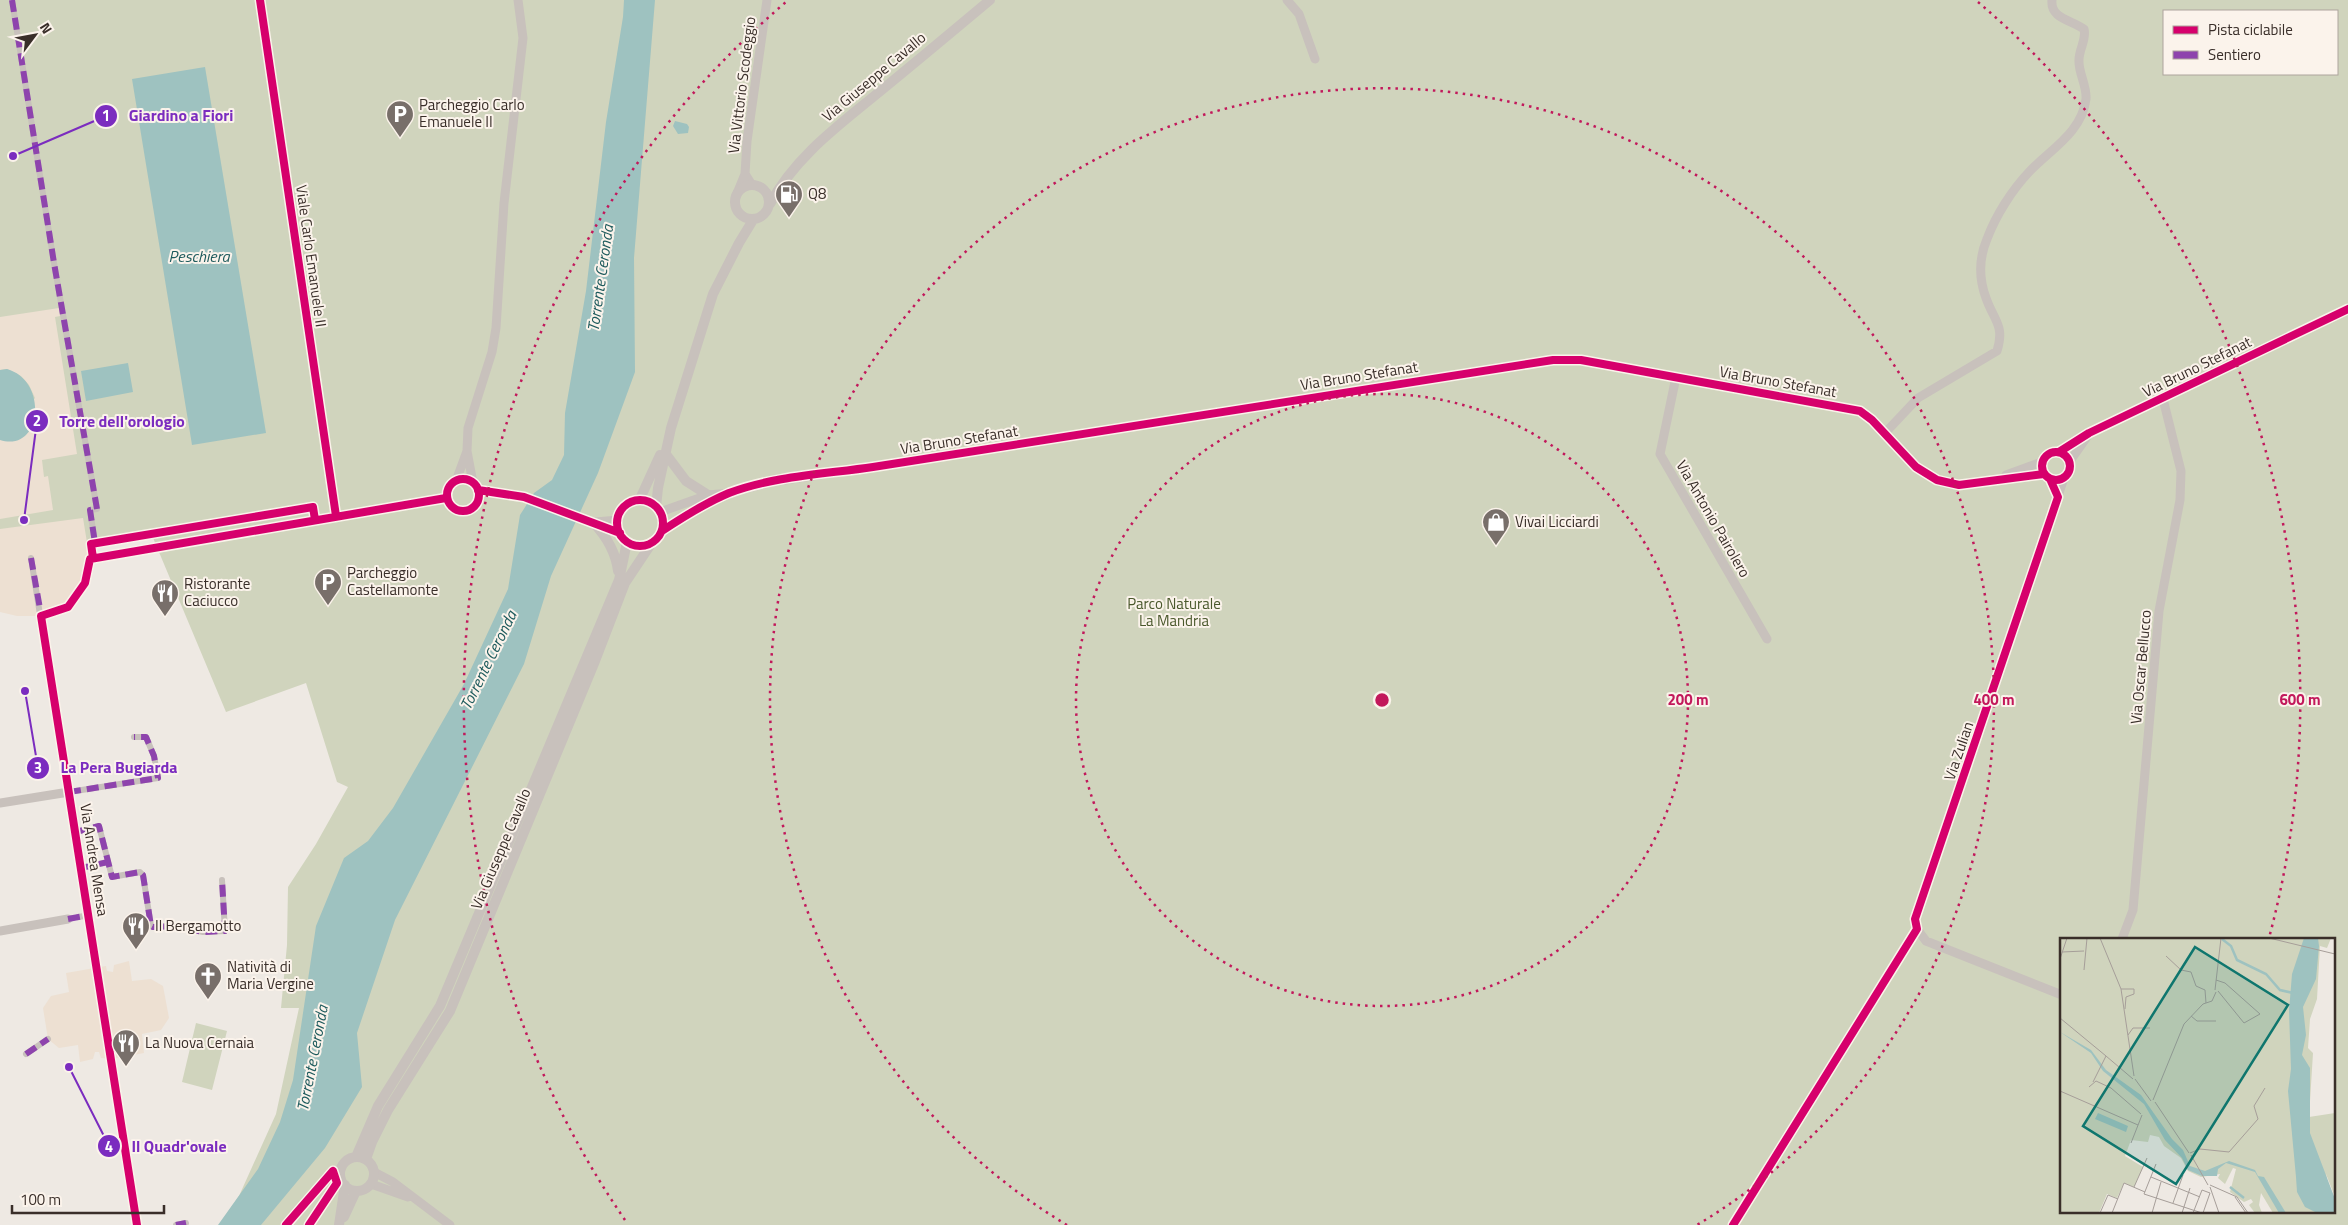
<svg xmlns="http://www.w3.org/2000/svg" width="2348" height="1225" viewBox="0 0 2348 1225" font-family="'Titillium Web',sans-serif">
	<rect width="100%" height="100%" fill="#eee9e3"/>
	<path fill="#d0d4bd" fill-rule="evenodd" d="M0,0H2348V1225H219L239,1196L276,1114L299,1008H281L287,945L288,887L316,844L348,787L337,782L306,683L226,712L151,533L0,563ZM2164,11H2337V74H2164ZM2062,939H2334V1211H2062Z
		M196,1023L227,1031L212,1090L182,1082Z"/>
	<path fill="#ede0d2" d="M59,308L60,316L55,317L77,454L42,460L44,477L48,476L53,510L0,519V440L35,398L29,385L21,376L7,369L0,370V317Z
		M83,518L92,573L82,597L64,612L41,616H17L0,612V529Z
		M129,961L132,981L151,979L163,986L169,1018L161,1030L142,1034L144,1053L112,1059L101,1058L99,1052H95L93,1059L80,1062L78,1045L59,1048L48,1039L43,1008L51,996L69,992L66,973L106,966L107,971L113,972L114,965Z"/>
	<path fill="#9ec2c0" d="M624,0H655L634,258L635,372L598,473L551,576L524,664L395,920L357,1033L362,1087L325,1148L261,1225H218L258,1169L280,1122L293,1080L316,926L344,858L368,841L393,808L464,684L508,589L520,515L534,493L552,480L564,455L565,413L586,291L606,122L623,17Z
		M205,67L266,433L192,445L132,79Z
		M675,121L687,124L689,127L688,133L678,134L673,126Z
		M128,363L133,392L86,401L81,371Z
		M7,369C49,381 42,453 0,440V370Z"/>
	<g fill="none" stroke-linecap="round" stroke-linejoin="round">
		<path stroke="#cac4be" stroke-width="6" stroke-dasharray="6 3" stroke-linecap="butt" d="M76,832L99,826
			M81,868L108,862
			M68,919L89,915"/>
		<path stroke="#c8c1bc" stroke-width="6" d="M12,0L54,263L97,509L90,510L95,543
			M31,558L137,1225
			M93,558L91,544L313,507L315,520
			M41,616L68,607L85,583L90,559L122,553
			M69,792L158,778L154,756L146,737H134
			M99,826L112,877L140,872L143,875L151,926L153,927L176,926L203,932L225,931L222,880
			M26,1054L48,1039
			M176,1225L186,1223"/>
		<path stroke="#c8c1bc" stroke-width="9" d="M260,0L336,516
			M1287,0L1299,14L1315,59
			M745,174L752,185
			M736,196L745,174L747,141L767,0
			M1676,377L1660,454L1767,639
			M1885,433L1918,398L1997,351C2005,325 1994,321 1986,298C1979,279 1979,258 1987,239C1996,215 2012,190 2029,172C2051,149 2082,132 2086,99C2087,86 2079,74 2079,62C2078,50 2087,40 2084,29C2072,20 2050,19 2052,0
			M2042 466a14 14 0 1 1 28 0a14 14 0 1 1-28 0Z
			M2059,452L2089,433L2348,309
			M2070,461L2087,437
			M2006,475L2042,462
			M447 495a16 16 0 1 1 32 0a16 16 0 1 1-32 0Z
			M456,481L467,451
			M473,483L467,451L468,428L492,352L496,328L504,203L523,38L518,0
			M478,490L524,497
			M660,512L708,495L730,493L771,482L873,467L1553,360H1581L1860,411L1872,420L1916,467L1937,480L1959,485L2044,474
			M586,521L620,533
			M596,522L618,520
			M662,531L691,512L722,496
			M122,553L446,498
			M0,803L69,792
			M0,931L68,919
			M2122,939L2133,910L2159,611L2180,500L2181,471L2163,399
			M2062,995L1926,941L1917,929L1915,919L2064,478
			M374,1172L393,1182L450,1225
			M371,1184L408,1197"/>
		<path stroke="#c8c1bc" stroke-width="10" d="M735 202a17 17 0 1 1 34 0a17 17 0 1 1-34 0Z
			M770,204C795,157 838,126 878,93C916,62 953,31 990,0
			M665,453L686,481L708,495
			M617 523a23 23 0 1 1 46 0a23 23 0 1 1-46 0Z
			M639,501L660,455
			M656,507L658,488L671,428L713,294L739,243L753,220
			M593,522C606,536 616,553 618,571
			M356,1157L378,1106L440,1006L619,580L627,542
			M340 1174a17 17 0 1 1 34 0a17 17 0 1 1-34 0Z
			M366,1159L372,1142L388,1110L450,1011L595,661L625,583L651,544
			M344,1217L356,1191
			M339,1225L345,1185"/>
		<path stroke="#8e44ad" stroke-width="6" stroke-dasharray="12 6" stroke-linecap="butt" d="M12,0L54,263L97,509L90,510L95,543
			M31,558L42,620
			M69,792L158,778L154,756L146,737H134
			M76,832L99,826L112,877L140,872L143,875L151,926L153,927L176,926L203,932L225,931L222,880
			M81,868L108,862
			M68,919L89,915
			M26,1054L48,1039
			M176,1225L186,1223"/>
		<g stroke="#fbf3eb" stroke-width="11">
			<path id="cycleway" d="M260,0L336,516
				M2042 466a14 14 0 1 1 28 0a14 14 0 1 1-28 0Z
				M2059,452L2089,433L2348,309
				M447 495a16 16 0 1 1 32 0a16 16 0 1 1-32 0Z
				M478,490L524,497L620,533
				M617 523a23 23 0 1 1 46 0a23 23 0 1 1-46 0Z
				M662,531C683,517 705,503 729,493C774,476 826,474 873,467L1553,360H1581L1860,411L1872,420L1916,467L1937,480L1959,485L2044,474
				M93,558L91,544L313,507L315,520
				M137,1225L41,616L68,607L85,583L90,559L446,498
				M286,1225L333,1171L337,1183L309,1225
				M1733,1225L1917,929L1915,919L2058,497L2050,479"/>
		</g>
		<use href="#cycleway" stroke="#d6006c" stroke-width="8"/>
	</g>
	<g fill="none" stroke="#c2185b" stroke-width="2.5" stroke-dasharray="2.5 5">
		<circle cx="1382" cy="700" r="306"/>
		<path d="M1067 1225A612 612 0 1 1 1697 1225"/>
		<path d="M625 1220A918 918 0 0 1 786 2M1978 2A918 918 0 0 1 2269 938"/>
	</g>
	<defs>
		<g id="parking-pin" transform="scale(1.4375)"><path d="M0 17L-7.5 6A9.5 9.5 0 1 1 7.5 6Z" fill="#786f6a" stroke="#fbf3eb"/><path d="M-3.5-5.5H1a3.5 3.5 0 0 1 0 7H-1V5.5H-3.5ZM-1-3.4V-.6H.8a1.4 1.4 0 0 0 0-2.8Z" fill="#fff"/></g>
		<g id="fuel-pin" transform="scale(1.4375)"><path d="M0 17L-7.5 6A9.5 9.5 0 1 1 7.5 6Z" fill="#786f6a" stroke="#fbf3eb"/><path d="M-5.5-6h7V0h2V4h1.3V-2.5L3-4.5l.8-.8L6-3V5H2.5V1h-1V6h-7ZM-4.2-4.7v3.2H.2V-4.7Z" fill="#fff"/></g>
		<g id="shop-pin" transform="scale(1.4375)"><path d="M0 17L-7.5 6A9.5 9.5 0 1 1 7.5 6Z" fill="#786f6a" stroke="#fbf3eb"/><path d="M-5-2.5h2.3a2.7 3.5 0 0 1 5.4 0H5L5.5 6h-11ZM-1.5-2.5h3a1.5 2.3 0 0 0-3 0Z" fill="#fff"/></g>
		<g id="restaurant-pin" transform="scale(1.4375)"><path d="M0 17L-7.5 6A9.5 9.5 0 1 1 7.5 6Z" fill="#786f6a" stroke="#fbf3eb"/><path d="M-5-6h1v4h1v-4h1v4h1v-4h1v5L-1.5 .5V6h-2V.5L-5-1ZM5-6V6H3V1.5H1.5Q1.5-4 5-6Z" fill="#fff"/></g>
		<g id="church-pin" transform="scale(1.4375)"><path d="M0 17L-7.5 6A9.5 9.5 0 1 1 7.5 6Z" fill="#786f6a" stroke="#fbf3eb"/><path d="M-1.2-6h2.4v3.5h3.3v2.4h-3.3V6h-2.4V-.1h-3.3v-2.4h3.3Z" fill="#fff"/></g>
	</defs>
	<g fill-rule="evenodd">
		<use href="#parking-pin" x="400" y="114"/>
		<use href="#fuel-pin" x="789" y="194"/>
		<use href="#shop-pin" x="1496" y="522"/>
		<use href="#parking-pin" x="328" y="582"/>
		<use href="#restaurant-pin" x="165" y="593"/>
		<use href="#restaurant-pin" x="136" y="926"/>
		<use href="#church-pin" x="208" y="976"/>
		<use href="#restaurant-pin" x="126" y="1043"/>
	</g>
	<g text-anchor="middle" stroke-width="4" stroke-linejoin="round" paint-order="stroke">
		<g font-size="15" fill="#392e29" stroke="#fbf3eb">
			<text transform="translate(874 77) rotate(-40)" y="5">Via Giuseppe Cavallo</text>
			<text transform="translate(742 85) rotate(-83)" y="5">Via Vittorio Scodeggio</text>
			<text transform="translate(311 256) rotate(82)" y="5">Viale Carlo Emanuele II</text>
			<text transform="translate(2197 367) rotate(-26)" y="5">Via Bruno Stefanat</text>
			<text transform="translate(1359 376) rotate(-9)" y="5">Via Bruno Stefanat</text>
			<text transform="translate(1778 382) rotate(10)" y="5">Via Bruno Stefanat</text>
			<text transform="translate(959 440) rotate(-9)" y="5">Via Bruno Stefanat</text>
			<text transform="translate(1713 519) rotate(60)" y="5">Via Antonio Pairolero</text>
			<text transform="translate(2141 667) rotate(-85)" y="5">Via Oscar Bellucco</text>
			<text transform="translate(1959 751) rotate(-71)" y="5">Via Zulian</text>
			<text transform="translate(501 849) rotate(-67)" y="5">Via Giuseppe Cavallo</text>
			<text transform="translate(94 860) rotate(81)" y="5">Via Andrea Mensa</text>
		</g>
		<g font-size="15" fill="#392e29" stroke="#fbf3eb" text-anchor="start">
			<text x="419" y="110">Parcheggio Carlo<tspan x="419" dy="17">Emanuele II</tspan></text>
			<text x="808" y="199">Q8</text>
			<text x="1515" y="527">Vivai Licciardi</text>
			<text x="347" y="578">Parcheggio<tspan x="347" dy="17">Castellamonte</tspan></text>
			<text x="184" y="589">Ristorante<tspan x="184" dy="17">Caciucco</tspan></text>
			<text x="155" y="931">Il Bergamotto</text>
			<text x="227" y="972">Natività di<tspan x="227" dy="17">Maria Vergine</tspan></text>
			<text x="145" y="1048">La Nuova Cernaia</text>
		</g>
		<g font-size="15" fill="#4a582c" stroke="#fbf3eb">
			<text x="1174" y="609">Parco Naturale<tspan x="1174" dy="17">La Mandria</tspan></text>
		</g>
		<g font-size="16" font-style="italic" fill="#1d5a5c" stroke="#fbf3eb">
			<text x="199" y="262">Peschiera</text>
			<text transform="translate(600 278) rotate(-82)" y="6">Torrente Ceronda</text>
			<text transform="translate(488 660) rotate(-64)" y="6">Torrente Ceronda</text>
			<text transform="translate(312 1058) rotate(-79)" y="6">Torrente Ceronda</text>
		</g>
	</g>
	<g transform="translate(2060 938)">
		<rect width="275" height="275" fill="#eee9e3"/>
		<path d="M0,0H271L267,10L260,8L257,61L250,81L248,110L253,115L249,179L275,175V259L266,236L273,275H213L201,255L199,267L202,275H195L189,267L193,264L191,261L184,264L170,254L176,231L173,230L165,246L158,240L160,236L141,239L128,233L121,220L104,208L99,199L90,197L88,204L71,202L65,218L83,229L74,249L64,245L57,260L47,256L39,275H0Z" fill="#d0d4bd"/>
		<path d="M244,0H258L259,8L256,41L243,69L246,97L242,117L250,130V195L275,261V275H257L245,269L237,254L236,239L228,153L231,131L229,73L232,36ZM0,94L31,112L46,132L81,157L112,201L123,212L130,228L145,233L169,223L195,232L198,238L204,239L226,275H219L195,234L166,225L158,231L157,238H142L128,232L122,220L105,202L84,166L43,133L31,115ZM38,175L68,188L66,194L35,181Z" fill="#9ec2c0"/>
		<path fill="none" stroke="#9ec2c0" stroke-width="2.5" d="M162,1L171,8L177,22L206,36L220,52L233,55M170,249L184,260"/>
		<path fill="none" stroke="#a69e99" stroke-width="1" d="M40,0L61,51L74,138M209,0L275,16M2,14L24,13M106,18L121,32L131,34L136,48L145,52L146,65M0,21L7,0M24,32L27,0M156,42L165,45L200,76L184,85L158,53M61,51H74V56L66,59L65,71M155,52L161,0M131,78L137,83H156M0,80L46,118M68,97L73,90H90M46,118L73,141M75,141L91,163M33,144L46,118M29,149L36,143L51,150L81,176M0,153L78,187M93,162L124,86L143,66L152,63L156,54M95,164L129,215M71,205L82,177M130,215L140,211L169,214L198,181L194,168L205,150M131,217L148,247M96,226L84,256L142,275M91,239L140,259M150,247L177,259L188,275M74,249L87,220M150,249L159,275M142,252L150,255L143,275M175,259L186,275M113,265L123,237M40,275L48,257L58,261M52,275L64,245L85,254M92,275L101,244M122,275L130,250M133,275L142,252"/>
		<path fill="#0f766e" fill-opacity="0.15" stroke="#0f766e" stroke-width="2.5" d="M135,9L228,67L116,246L23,188Z"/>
		<rect width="275" height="275" fill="none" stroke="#392e29" stroke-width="2.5"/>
	</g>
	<circle cx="1382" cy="700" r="8" fill="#c2185b" stroke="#fbf3eb" stroke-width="2.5"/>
	<g font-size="15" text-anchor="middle" font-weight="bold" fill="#c2185b" stroke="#fbf3eb" stroke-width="4" stroke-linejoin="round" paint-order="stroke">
		<text x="1688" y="705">200 m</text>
		<text x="1994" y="705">400 m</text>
		<text x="2300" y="705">600 m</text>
	</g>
	<path fill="none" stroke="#7b2cbf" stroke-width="2" d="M13 156L106 116M24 520L37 421M25 691L38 768M69 1067L109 1146"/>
	<g fill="#7b2cbf" stroke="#fbf3eb" stroke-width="2">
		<circle cx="13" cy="156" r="5"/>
		<circle cx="24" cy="520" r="5"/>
		<circle cx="25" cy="691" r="5"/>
		<circle cx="69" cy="1067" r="5"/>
		<circle cx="106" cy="116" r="12"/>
		<circle cx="37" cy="421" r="12"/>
		<circle cx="38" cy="768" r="12"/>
		<circle cx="109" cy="1146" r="12"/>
	</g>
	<g font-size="15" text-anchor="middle" font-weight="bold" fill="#fff">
		<text x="106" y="121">1</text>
		<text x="37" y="426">2</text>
		<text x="38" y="773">3</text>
		<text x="109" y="1152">4</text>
	</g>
	<g font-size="16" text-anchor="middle" font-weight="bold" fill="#7b2cbf" stroke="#fbf3eb" stroke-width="4" stroke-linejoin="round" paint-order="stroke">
		<text x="181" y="121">Giardino a Fiori</text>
		<text x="122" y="427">Torre dell'orologio</text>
		<text x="119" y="773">La Pera Bugiarda</text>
		<text x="179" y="1152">Il Quadr'ovale</text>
	</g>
	<rect x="2163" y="10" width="175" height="65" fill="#fbf3eb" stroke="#ada49d"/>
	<rect x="2173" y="26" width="25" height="8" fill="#d6006c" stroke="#ada49d"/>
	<text x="2208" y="35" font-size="15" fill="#392e29">Pista ciclabile</text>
	<rect x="2173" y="51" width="25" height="8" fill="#8e44ad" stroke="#ada49d"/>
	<text x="2208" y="60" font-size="15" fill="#392e29">Sentiero</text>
	<g transform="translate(35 35) rotate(58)" stroke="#fbf3eb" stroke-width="4" paint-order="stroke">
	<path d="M0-4L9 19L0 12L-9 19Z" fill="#392e29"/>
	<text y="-8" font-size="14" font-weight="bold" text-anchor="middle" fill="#392e29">N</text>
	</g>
	<path d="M12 1205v8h152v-8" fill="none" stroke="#392e29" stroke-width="2.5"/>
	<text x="20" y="1205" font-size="15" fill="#392e29" stroke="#fbf3eb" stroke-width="4" paint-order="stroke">100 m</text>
</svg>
